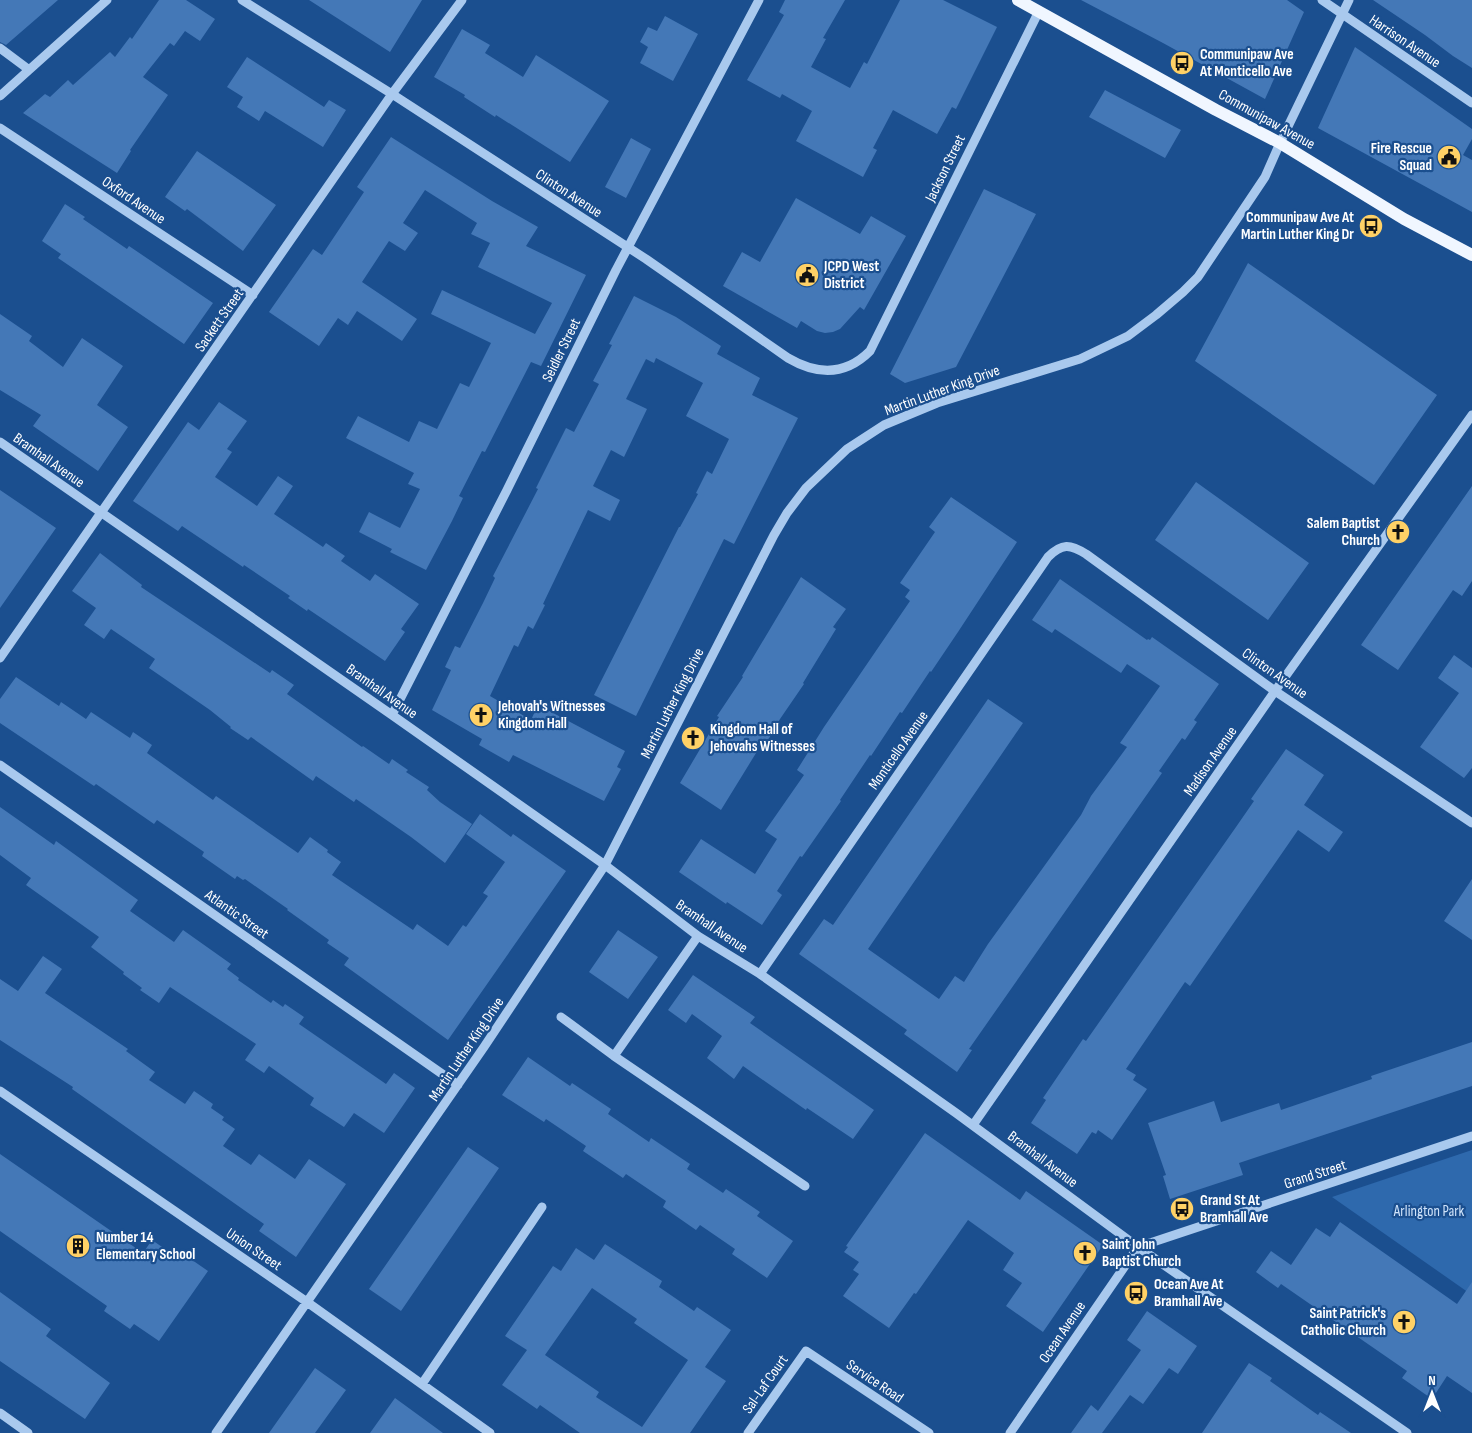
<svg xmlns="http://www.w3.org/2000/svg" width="1472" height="1433" viewBox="0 0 1472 1433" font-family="'Sofia Sans Condensed',sans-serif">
	<rect width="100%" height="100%" fill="#1b4f8f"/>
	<path fill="#2e69ad" d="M1472,1150V1295L1332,1197Z"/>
	<path fill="#4478b7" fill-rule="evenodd" d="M0,0H58L6,45L0,42Z
		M159,0H186L215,19L200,41L185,31L174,46L170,43L143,77L168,95L130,150L131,151L117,173L23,113L45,94L50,97L68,80L73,85L110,52L115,57L130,37L132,39Z
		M309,0H422L390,52Z
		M785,0H845L823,38L826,39L811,67L850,88L864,62L867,64L900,0H943L997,27L956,109L952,107L937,134L893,110L873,148L877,150L863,177L796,141L812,111L782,94L780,98L747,80L784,15L779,12Z
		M1081,0H1287L1304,12L1265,99L1163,43Z
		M1373,0H1472V68L1453,56L1425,35Z
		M665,16L698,34L673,81L640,63L648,47L640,42L648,27L657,31Z
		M462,29L490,45L485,53L523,77L536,55L609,101L570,162L496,115L495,117L478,106L464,97L465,95L434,77Z
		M1355,47L1472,129V139L1463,155L1472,160V212L1318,128Z
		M247,57L324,107L329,100L346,110L323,147L265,111L259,121L237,107L243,97L227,87Z
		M1105,90L1181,130L1165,158L1089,117Z
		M391,137L492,201L538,227L526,246L586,275L541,366L531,362L485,452L482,451L459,496L463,498L452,521L426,570L390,552L392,549L359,532L369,512L400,528L420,489L408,484L414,473L346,438L358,416L409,442L419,421L437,429L460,383L469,387L491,343L431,314L442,290L535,334L552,303L478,267L490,243L471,234L477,223L425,190L403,223L418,233L405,251L389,241L362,282L417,319L402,341L357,311L348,325L338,318L319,346L269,312L313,249L322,255L364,192L357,187Z
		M631,138L651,149L626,198L605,187Z
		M197,151L276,205L243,251L187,209L185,211L165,197Z
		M984,189L1036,214L956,367L905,383L890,374Z
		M796,198L860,234L871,216L906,236L864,310L860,307L840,329L833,332L825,333L817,331L801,321L797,328L723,286L742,252L760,262Z
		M65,204L85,217L83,219L127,249L129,246L213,303L184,344L58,258L61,254L42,241Z
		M1248,263L1437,395L1374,485L1195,361Z
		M634,296L676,317L721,346L717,354L760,378L752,395L798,418L734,544L724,539L636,716L594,695L679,527H680L698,494L696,493L707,471L712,474L729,439L686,416L703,383L656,358L654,363L646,359L626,399L647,409L624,457L611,450L593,486L620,500L610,521L588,510L543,604L545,605L533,629L528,626L518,647L514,645L490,696L531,720L538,705L625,751L617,767L621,769L604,801L513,755L509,762L479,745L482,739L432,710L451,670L445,667L455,646L460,648L483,603L495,578L493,576L538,489L536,488L566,428L574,432L587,407L599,384L593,381L612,345L609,344Z
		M0,314L32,336L29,341L63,367L82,338L123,366L97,405L128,427L98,471L33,426L41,415L0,390Z
		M219,402L247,421L227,449L232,452L215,477L257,506L278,476L293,486L274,514L323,547L326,543L345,556L341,561L370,581L375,574L419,604L401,629L405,632L385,661L308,609L307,611L288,598L290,596L244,565L243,567L182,526L178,531L133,501L188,422L199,430Z
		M1196,482L1309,563L1268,620L1155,540Z
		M1472,486V581L1462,596L1453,590L1398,670L1361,645Z
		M0,490L56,528L0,608Z
		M951,497L1017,542L958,632L931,672L930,671L902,713L900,712L871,756L870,755L840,800L841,801L802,857L800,856L777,891L782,895L762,925L727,902L726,904L679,872L701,839L755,874L777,839L765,831L804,775L797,770L824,727L910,601L905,597L910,590L900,583L935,532L929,527Z
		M100,553L142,585L141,587L270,673L272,670L294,685L287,694L362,747L363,746L389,764L392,759L408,770L406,772L429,787L427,790L440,802L472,824L445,863L411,837L356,799L354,802L316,776L313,781L251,737L248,740L230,728L231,727L210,710L149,668L155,659L111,629L104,639L84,625L96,608L72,591Z
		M801,577L846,609L833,627L836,629L803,683L804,684L780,719L764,747L761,745L721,810L680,783L719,717L717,716L743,677L742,676Z
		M1060,579L1147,640L1148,639L1150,640L1152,637L1219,684L1194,720L1197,722L1185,740L1182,738L1159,771L1162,773L969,1049L972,1050L957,1072L904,1034L907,1030L799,954L824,919L833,925L988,699L1023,723L868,949L939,999L955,976L964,982L988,944L1081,815L1091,796L1127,747L1120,743L1160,686L1127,664L1121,673L1055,629L1052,633L1032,620Z
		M1454,655L1472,668V768L1464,778L1420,747L1459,693L1438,678Z
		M16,677L59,706L61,702L86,719L91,712L130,738L133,732L152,745L147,753L213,800L216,796L298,853L310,837L328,850L327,852L341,862L332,875L413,930L417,924L448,946L463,925L466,927L488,896L483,893L505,862L466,834L480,814L511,837L513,834L566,871L448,1040L344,965L349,958L327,943L329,940L287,910L288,909L245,879L243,880L237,876L235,879L202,856L204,852L157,820L154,824L96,784L94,786L0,723V699Z
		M1286,749L1324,775L1304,805L1343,832L1329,852L1298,830L1190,986L1185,982L1126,1069L1136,1075L1133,1080L1147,1089L1112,1140L1098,1130L1096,1134L1092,1132L1077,1154L1031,1123L1046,1100L1043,1098L1083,1039L1086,1041L1236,827L1254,801L1251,799Z
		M0,807L54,845L56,841L138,900L130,911L174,942L183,930L231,964L227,969L239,978L238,980L271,1003L273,1000L283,1007L285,1004L304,1017L299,1024L386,1084L394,1073L415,1088L384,1133L354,1113L344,1127L310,1105L314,1098L269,1066L264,1073L245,1060L256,1044L170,987L159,1003L140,990L142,988L123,974L124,972L91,947L99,937L26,885L31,878L0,855Z
		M1472,879V940L1444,921Z
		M618,930L658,957L628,999L589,972Z
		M43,956L62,969L45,993L128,1049L126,1051L155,1072L149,1080L185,1104L194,1091L213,1104L211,1108L224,1117L222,1120L235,1129L223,1146L251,1165L259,1154L295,1179L309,1159L346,1184L296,1257L259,1231L264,1224L72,1089L73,1087L0,1040V979L18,991Z
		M693,975L755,1017L750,1023L874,1110L853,1139L807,1108L806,1110L743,1066L734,1079L707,1058L722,1036L692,1014L686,1023L668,1010Z
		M1472,1042V1086L1239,1163L1243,1175L1170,1199L1163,1176L1166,1175L1148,1123L1214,1101L1221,1122L1279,1103L1281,1110L1372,1079L1371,1076Z
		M528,1057L570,1086L572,1083L611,1109L608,1114L649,1142L651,1138L690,1164L687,1169L723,1193L726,1189L760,1212L757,1216L793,1241L767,1278L732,1254L735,1249L700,1225L696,1230L663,1207L666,1201L626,1174L623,1178L583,1151L586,1146L546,1119L544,1122L502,1095Z
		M925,1133L1020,1200L1026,1191L1103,1245L1043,1332L1006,1306L1022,1283L1003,1270L1014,1253L968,1220L916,1294L914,1293L889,1328L843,1296L859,1274L853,1270L859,1262L844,1252L848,1247L846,1246Z
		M468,1147L499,1168L401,1311L369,1289Z
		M0,1154L143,1253L152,1240L178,1258L182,1253L208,1271L159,1341L134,1324L130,1329L104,1311L107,1306L0,1231Z
		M1340,1222L1457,1304L1472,1282V1393L1447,1376L1432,1399L1402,1378L1407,1371L1281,1284L1278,1288L1256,1272L1271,1251L1291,1265L1316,1228L1330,1237Z
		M605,1244L662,1281L659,1287L694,1311L697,1307L731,1330L705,1367L726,1381L690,1433H580L540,1405L537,1409L502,1385L527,1350L505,1336L553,1266L561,1271L576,1248L594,1260ZM592,1288L637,1319L634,1323L688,1360L642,1427L596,1397L599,1392L545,1355Z
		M0,1292L51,1329L46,1336L110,1383L85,1419L0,1361Z
		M1147,1311L1197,1346L1178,1374L1169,1368L1143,1404L1130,1395L1102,1433H1071L1091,1405L1098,1411L1141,1350L1127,1340Z
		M1249,1363L1272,1378L1270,1381L1318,1415L1320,1412L1351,1433H1202Z
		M315,1368L346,1390L315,1433H269Z
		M395,1398L443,1433H370Z"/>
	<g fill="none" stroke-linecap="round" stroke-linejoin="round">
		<path stroke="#a9c9ee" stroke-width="9" d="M242,0L392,94L646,259L788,358C817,375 845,376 870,351L1039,11
			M1322,0L1472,103
			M0,48L28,69
			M0,96L107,0
			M0,128L253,295
			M0,442L392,715L605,865L698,936L760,974L956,1113L1138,1247L1407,1433
			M0,658L392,94L462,0
			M392,715L507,490L616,270L759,0
			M0,765L458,1085
			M698,936L614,1056L805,1186
			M760,974L1048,557C1062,543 1070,544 1086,554L1275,691L1472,823
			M561,1017L614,1056
			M0,1091L307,1302L490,1433
			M973,1125L1275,691L1472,415
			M422,1384L542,1207
			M0,1413L28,1433
			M216,1433L484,1047L605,865L774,535L787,513L806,488L847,449L884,425L937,403L1080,359L1128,336L1156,315L1183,292L1198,277L1265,177L1280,143L1349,0
			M748,1433L806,1351L929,1433
			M1010,1433L1138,1247L1472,1136"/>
		<path stroke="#f0f6ff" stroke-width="12" d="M1018,0L1216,110L1280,143L1404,219L1472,255"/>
	</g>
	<defs>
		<g id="bus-disc" transform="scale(1.25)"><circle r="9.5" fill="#ffd166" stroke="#1b4f8f"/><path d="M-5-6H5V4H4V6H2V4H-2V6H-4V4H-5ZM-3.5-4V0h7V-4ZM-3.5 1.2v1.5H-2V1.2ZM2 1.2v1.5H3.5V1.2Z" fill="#111"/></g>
		<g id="civic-disc" transform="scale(1.25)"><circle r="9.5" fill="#ffd166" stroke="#1b4f8f"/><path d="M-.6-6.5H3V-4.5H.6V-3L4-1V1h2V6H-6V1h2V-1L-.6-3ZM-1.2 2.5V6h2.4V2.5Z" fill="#111"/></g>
		<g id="church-disc" transform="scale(1.25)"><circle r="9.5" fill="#ffd166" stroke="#1b4f8f"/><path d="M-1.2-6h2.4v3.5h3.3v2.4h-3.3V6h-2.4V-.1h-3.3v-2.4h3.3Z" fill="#111"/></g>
		<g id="building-disc" transform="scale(1.25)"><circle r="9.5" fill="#ffd166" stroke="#1b4f8f"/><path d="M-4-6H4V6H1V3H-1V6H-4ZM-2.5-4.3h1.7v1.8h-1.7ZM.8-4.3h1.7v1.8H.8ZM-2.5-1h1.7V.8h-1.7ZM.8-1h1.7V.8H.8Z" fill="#111"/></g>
	</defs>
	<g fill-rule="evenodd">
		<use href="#bus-disc" x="1182" y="63"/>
		<use href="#civic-disc" x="1449" y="157"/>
		<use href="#bus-disc" x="1371" y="226"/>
		<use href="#civic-disc" x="807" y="275"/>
		<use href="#church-disc" x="1398" y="532"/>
		<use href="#church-disc" x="481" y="715"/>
		<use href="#church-disc" x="693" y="738"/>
		<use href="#bus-disc" x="1182" y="1209"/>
		<use href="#building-disc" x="78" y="1246"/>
		<use href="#church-disc" x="1085" y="1253"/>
		<use href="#bus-disc" x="1136" y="1293"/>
		<use href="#church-disc" x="1404" y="1322"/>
	</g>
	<g text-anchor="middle" stroke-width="4.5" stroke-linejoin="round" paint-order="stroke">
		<g font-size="15" fill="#fff" stroke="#1b4f8f">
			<text transform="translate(1405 41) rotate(34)" y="5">Harrison Avenue</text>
			<text transform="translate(1267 119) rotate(29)" y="5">Communipaw Avenue</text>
			<text transform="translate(945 168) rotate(-64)" y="5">Jackson Street</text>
			<text transform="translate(569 193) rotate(33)" y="5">Clinton Avenue</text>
			<text transform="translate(134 200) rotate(34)" y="5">Oxford Avenue</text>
			<text transform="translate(219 320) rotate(-55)" y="5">Sackett Street</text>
			<text transform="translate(561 350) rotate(-64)" y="5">Seidler Street</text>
			<text transform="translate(942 390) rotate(-20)" y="5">Martin Luther King Drive</text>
			<text transform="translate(49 460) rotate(35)" y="5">Bramhall Avenue</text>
			<text transform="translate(1275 673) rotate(35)" y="5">Clinton Avenue</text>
			<text transform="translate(382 691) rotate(35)" y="5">Bramhall Avenue</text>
			<text transform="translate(672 703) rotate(-63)" y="5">Martin Luther King Drive</text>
			<text transform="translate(898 750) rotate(-55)" y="5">Monticello Avenue</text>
			<text transform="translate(1210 761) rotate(-55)" y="5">Madison Avenue</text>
			<text transform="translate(237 914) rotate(35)" y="5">Atlantic Street</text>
			<text transform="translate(712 926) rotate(34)" y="5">Bramhall Avenue</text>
			<text transform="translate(466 1049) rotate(-56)" y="5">Martin Luther King Drive</text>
			<text transform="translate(1043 1159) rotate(37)" y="5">Bramhall Avenue</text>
			<text transform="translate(1315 1174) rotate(-18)" y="5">Grand Street</text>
			<text transform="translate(254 1249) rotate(34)" y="5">Union Street</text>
			<text transform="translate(1062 1332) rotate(-56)" y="5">Ocean Avenue</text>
			<text transform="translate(875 1381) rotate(34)" y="5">Service Road</text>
			<text transform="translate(765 1384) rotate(-55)" y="5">Sal-Laf Court</text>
		</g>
		<g font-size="15" font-weight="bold" fill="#fff" stroke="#1b4f8f" text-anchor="start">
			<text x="1200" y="59">Communipaw Ave<tspan x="1200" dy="17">At Monticello Ave</tspan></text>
			<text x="1432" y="153" text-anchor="end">Fire Rescue<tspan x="1432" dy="17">Squad</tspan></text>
			<text x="1354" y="222" text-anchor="end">Communipaw Ave At<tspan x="1354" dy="17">Martin Luther King Dr</tspan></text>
			<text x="824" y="271">JCPD West<tspan x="824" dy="17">District</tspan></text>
			<text x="1380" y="528" text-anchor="end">Salem Baptist<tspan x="1380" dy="17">Church</tspan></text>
			<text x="498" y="711">Jehovah's Witnesses<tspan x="498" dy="17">Kingdom Hall</tspan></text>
			<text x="710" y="734">Kingdom Hall of<tspan x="710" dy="17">Jehovahs Witnesses</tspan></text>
			<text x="1200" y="1205">Grand St At<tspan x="1200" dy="17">Bramhall Ave</tspan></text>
			<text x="96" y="1242">Number 14<tspan x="96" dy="17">Elementary School</tspan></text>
			<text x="1102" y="1249">Saint John<tspan x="1102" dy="17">Baptist Church</tspan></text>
			<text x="1154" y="1289">Ocean Ave At<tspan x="1154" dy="17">Bramhall Ave</tspan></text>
			<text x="1386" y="1318" text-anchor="end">Saint Patrick's<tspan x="1386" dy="17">Catholic Church</tspan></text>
		</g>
		<g font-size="15" fill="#cfe3fa" stroke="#1b4f8f">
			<text x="1429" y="1216">Arlington Park</text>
		</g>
	</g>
	<g transform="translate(1432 1393)" stroke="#1b4f8f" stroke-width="4" paint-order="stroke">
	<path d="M0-4L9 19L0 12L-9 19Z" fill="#ffffff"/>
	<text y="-8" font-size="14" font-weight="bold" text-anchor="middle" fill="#ffffff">N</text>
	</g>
</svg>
